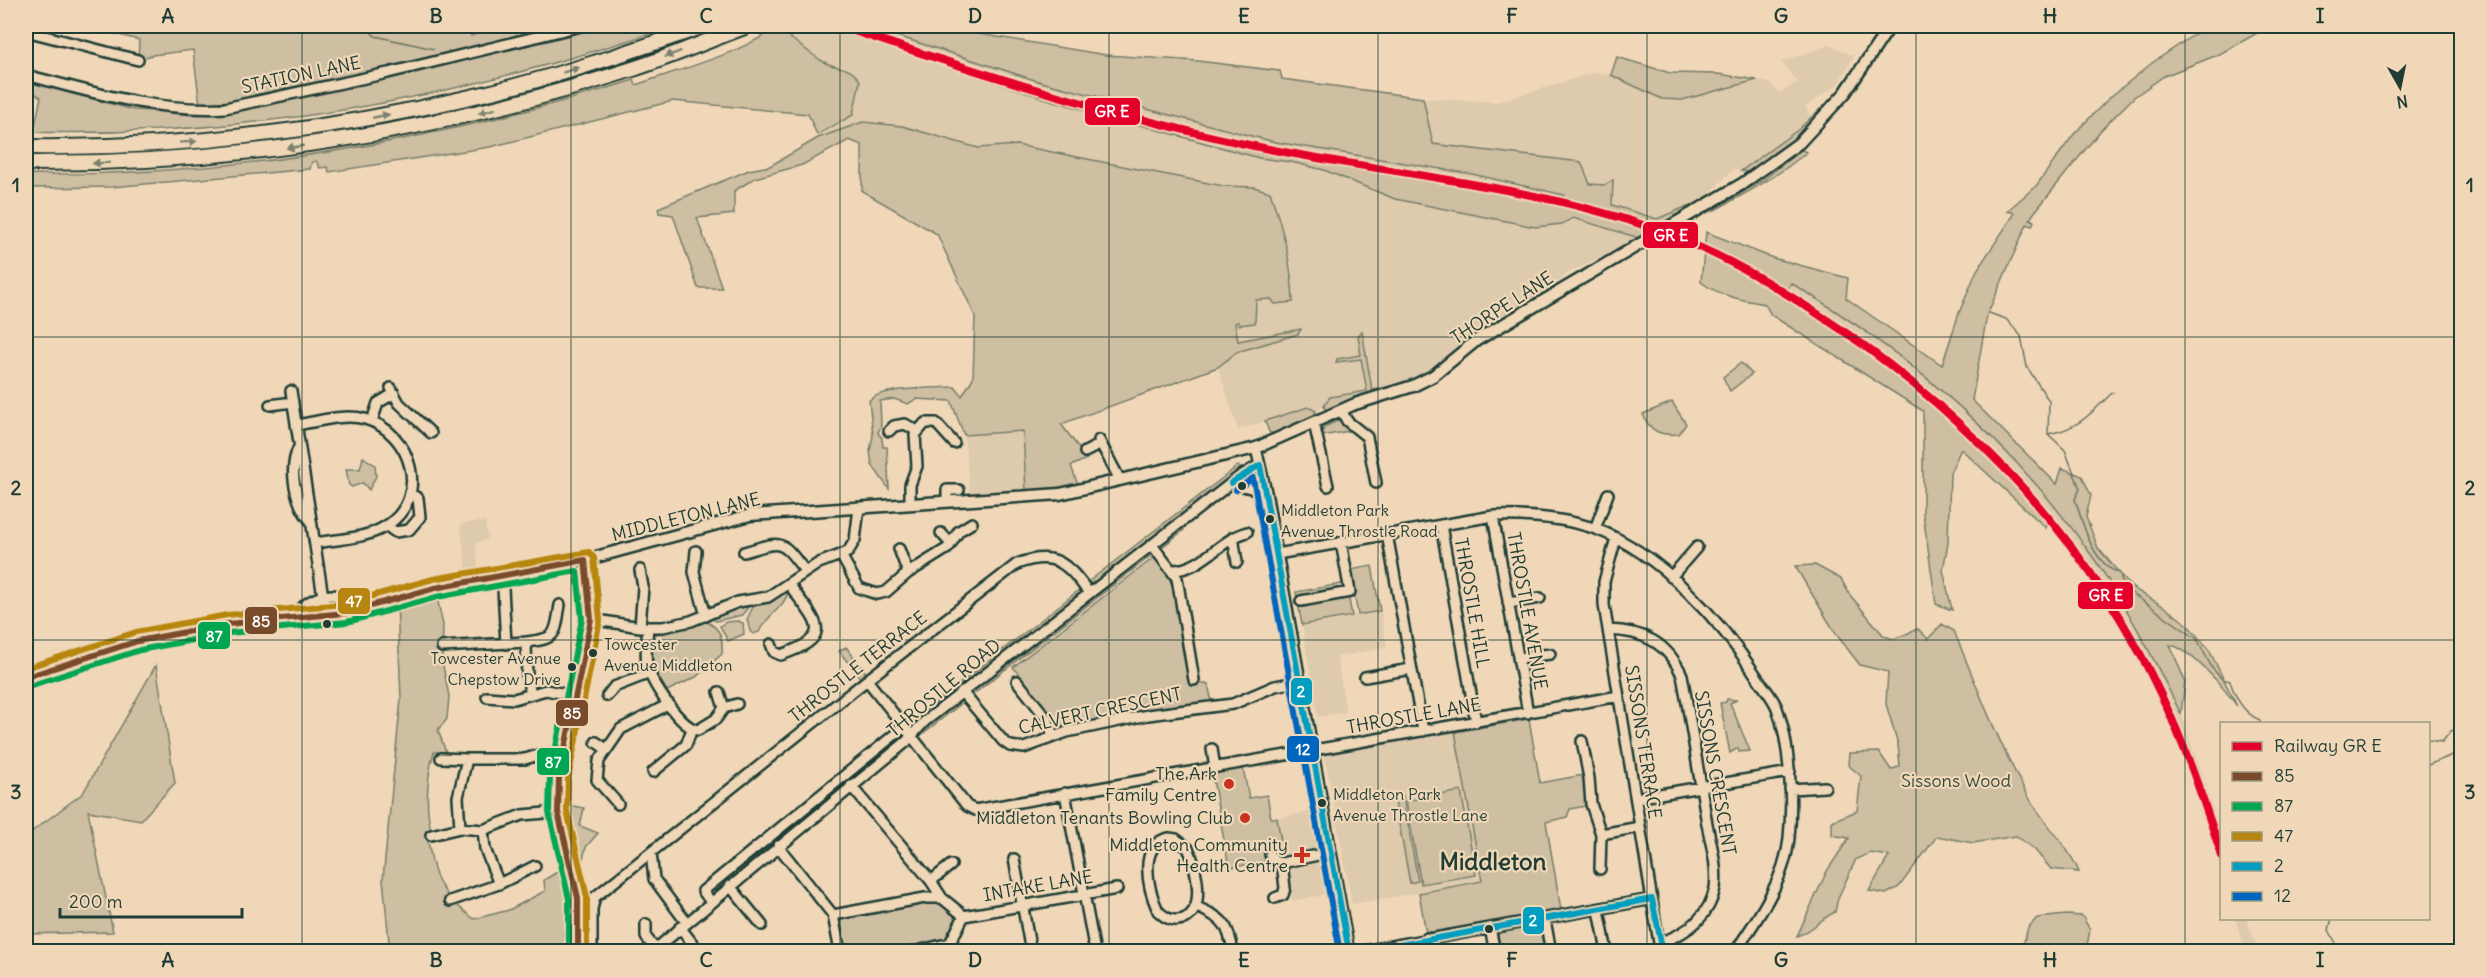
<svg xmlns="http://www.w3.org/2000/svg" width="2487" height="977" viewBox="0 0 2487 977" font-family="Delius,sans-serif">
	<rect width="100%" height="100%" fill="#f0d7b8"/>
	<filter id="ink" filterUnits="userSpaceOnUse"><feTurbulence type="fractalNoise" baseFrequency=".0167" numOctaves="2"/><feDisplacementMap in="SourceGraphic" scale="12" xChannelSelector="R" yChannelSelector="G"/><feConvolveMatrix kernelMatrix="1 2 1 2 8 2 1 2 1" color-interpolation-filters="sRGB"/></filter>
	<g filter="url(#ink)">
		<path fill="#decaad" d="M793,26H822L1053,101L1259,158L1291,162L1324,170L1395,199L1535,227L1562,224L1573,218L1639,238L1568,273L1527,305L1467,338L1468,341L1443,363L1410,381L1372,390L1365,361V342L1358,336L1361,355L1337,359L1336,361L1361,359L1367,391L1330,397L1324,407L1316,411L1308,407L1238,430L1218,367L1237,352L1298,334L1301,330L1238,341L1235,322L1256,300L1271,299L1275,304L1293,302L1292,268L1283,228L1270,192L1254,187L1223,186L1182,178L1017,145L978,148L902,126L863,122L818,138L817,135L853,115L843,66L825,63L789,37Z
			M831,26H866L1041,82L1275,142L1472,174L1564,195L1560,204L1469,185L1292,156L1180,132L1047,96Z
			M1829,45L1854,56L1837,85L1805,107L1812,118L1741,171L1734,169L1705,198L1688,209L1687,207L1657,219L1612,205V180L1605,185L1590,184L1580,162L1432,144L1423,98L1497,102L1596,72L1611,75L1645,92L1682,100L1757,80L1769,83L1780,93L1798,82L1781,62Z
			M1791,283L1860,328L1942,390L2000,444L2052,503L2094,559L2156,663L2181,714L2221,831V870L2195,781L2164,704L2115,612L2074,551L1997,459L1946,412L1893,369L1784,293Z
			M1023,431L1026,491L970,494L964,435Z
			M485,521L488,540L477,542L476,548L479,574L468,575L460,524Z
			M1380,611L1387,647L1337,657L1346,712L1318,717L1302,625Z
			M1455,732L1482,882L1352,904L1325,757L1328,753Z
			M1313,811L1328,894L1292,901L1277,818Z
			M2235,919H2247L2258,951H2246Z"/>
		<path fill="#cebea2" stroke="#767e6b" stroke-width="1.5" d="M84,26H468L471,36L500,26H555L531,31L530,34L255,98L200,105L193,50L152,55L138,60L139,40Z
			M593,26H673C459,98 252,138 26,132V126H35L41,97L26,88V81L134,110L221,114L547,41Z
			M779,26H793L790,38C800,45 811,54 822,61C837,70 849,64 860,81L853,115L817,135L808,114L673,101L490,147L329,172L328,167L320,168L316,161L312,162L310,169L112,187L26,188V174C235,177 435,142 634,80L636,85C683,68 738,55 779,26Z
			M822,26H831L1047,96L1180,132L1292,156L1469,185L1560,204L1564,195L1472,174L1275,142L1041,82L866,26H949L979,34L1106,55L1198,61L1280,71L1282,79L1423,98L1433,144L1581,162L1590,184L1605,185L1613,180L1612,205L1657,219L1688,206V209L1639,238L1573,218L1562,224L1535,227L1395,199L1324,170L1291,162L1259,158L1053,101Z
			M2207,26L2268,27L2220,54L2164,76L2134,97L2101,130L2034,213L2030,219L2034,221L2032,226L2027,224L1987,315L1972,400L2057,484L2062,468L2082,476L2091,495L2086,517L2098,548L2131,587L2163,606L2187,624L2209,650L2237,706C2225,689 2190,648 2170,645L2185,681L2181,714C2155,661 2128,608 2095,560C2016,446 1910,354 1791,283L1785,293C1840,332 1898,368 1948,413C1985,446 2017,482 2048,521L2046,528L1961,449L1950,473L1948,543L1943,570L1952,610L1936,604L1923,514V411L1771,315L1765,304C1742,300 1719,296 1701,282L1706,232L1773,258L1848,278L1846,298L1942,365L1959,313L1977,270L2015,213L2007,211L2036,186L2074,134L2109,98L2152,63Z
			M1617,57L1670,73L1718,74L1757,80L1682,100L1662,99L1611,75Z
			M1820,109L1823,111L1791,142L1751,172L1741,171L1799,129Z
			M863,122L902,126L978,148L1017,145L1223,186L1254,187L1270,192C1283,229 1292,263 1293,302L1275,304L1271,299L1256,300L1255,323L1239,325L1238,322L1235,323L1238,341L1301,329L1298,334L1237,352L1218,367L1061,424L1087,459L1071,466L1078,485L1026,491L1023,431L964,435L951,401L916,399L908,404L894,399L880,401L881,426L878,433L882,438L883,447H887L889,489L872,465L870,451L873,435L869,401C879,387 937,388 955,387L962,396L973,378L975,316L937,234L862,191V145L849,140L802,165L755,178L734,191V214L697,218L722,288H698L673,215L659,213L658,208L749,170L770,166L818,138Z
			M1801,150L1807,152C1777,177 1745,194 1711,212L1763,180Z
			M1362,331L1372,390L1394,386L1326,413L1324,405L1330,397L1367,391L1361,359L1336,362L1337,359L1361,355L1358,336Z
			M1741,363L1752,374L1730,391L1723,377Z
			M1672,402L1686,424L1679,434C1662,436 1649,432 1643,414Z
			M1308,407L1316,411L1313,418L1273,434L1269,432L1265,421Z
			M1339,420L1349,431L1322,436L1324,427Z
			M363,457L375,465L376,476L369,490L363,483L352,487L349,485L346,469H360Z
			M1238,466L1242,470L1093,586L1088,582Z
			M1259,495L1263,499L1301,706L1296,709Z
			M1182,527L1184,530L921,735L919,733L933,718L1176,529Z
			M1156,556C1183,589 1184,643 1192,684H1208L1212,702L1059,731L1055,728L1052,716L1013,667Z
			M1815,565L1841,579L1850,595L1884,636L1894,639L1918,629L1928,639L1942,624L1954,631C1977,687 1998,743 2028,796C2043,823 2067,843 2079,872L2051,869L2034,849L2016,836L1973,843L1937,836L1899,887L1886,894L1869,891L1889,856L1871,853L1856,859L1838,898L1835,912C1818,920 1815,930 1797,936L1827,871L1849,838L1832,835V821L1857,811L1861,776L1848,765L1849,753L1879,752L1891,770L1900,766L1898,744L1886,704L1888,672L1860,665L1836,634L1795,566Z
			M1372,566L1380,611L1358,615L1350,570Z
			M1346,583L1352,616L1302,625L1296,592Z
			M1079,590L1082,595L914,725L908,724Z
			M788,592C785,607 766,616 759,632L753,634L750,631L747,619L753,607Z
			M436,593L443,625L442,661L449,696L447,719L438,730L446,752H434C427,775 425,806 431,830L426,831C435,877 435,890 474,919L509,910L545,891L544,880L564,868L573,918L571,951L390,952L383,879L401,699L397,603Z
			M749,606L742,615L716,621L711,619L727,611Z
			M705,621C721,628 723,638 722,654L696,677L667,691C651,669 649,661 652,635Z
			M738,621L743,623L744,634L728,641L720,626L726,622Z
			M846,647L867,674L861,679L839,651Z
			M156,665L175,783L141,820L88,811L113,932L26,934V836L83,793Z
			M1727,699L1737,700L1730,703L1750,751L1739,752L1738,748L1730,753L1720,703L1726,702Z
			M1529,719L1540,783L1584,775L1586,806L1570,809L1567,817L1546,822L1561,910L1426,933L1419,893L1482,881L1455,732Z
			M903,731L904,736L895,747L710,897L708,894L709,889Z
			M1243,768L1249,798L1267,795L1271,818H1277L1284,858L1229,868L1212,774Z
			M1461,791L1476,875L1421,884L1406,801Z
			M1403,796L1418,881L1410,883L1394,797Z
			M562,804L584,808L580,826L598,833L586,847L581,866L577,870Z
			M942,898L964,916L950,943L913,952H840L833,915Z
			M2066,915L2082,916L2090,930L2086,951H2021L2028,928L2037,918Z
			M1539,925L1544,927L1548,951H1499L1497,936L1500,932Z"/>
		<g fill="none" stroke-linecap="round" stroke-linejoin="round">
			<path stroke="#6b7563" stroke-width="1.5" d="M365,26L375,36L434,49
				M1989,313L2006,319L2021,336L2027,367L2049,401L2048,434L2065,450L2080,489L2075,499C2083,524 2093,566 2120,573L2123,587L2197,639L2212,668L2222,679L2230,681C2235,697 2244,714 2260,720V724
				M2048,434C2080,428 2091,413 2113,392
				M2428,740L2442,742L2451,731L2462,727
				M2428,765L2462,751
				M2332,918L2329,930L2338,947L2336,952
				M479,952L483,949"/>
			<g stroke="#1f3d34" stroke-width="14">
				<path id="minor" d="M26,31L138,60
					M26,75C92,92 155,112 225,108L388,73L581,26
					M391,388L399,403L431,433
					M291,391L326,616
					M270,405L293,402
					M1341,410L1347,421L1367,437L1376,483
					M372,421L378,403L393,394
					M1314,423L1328,486
					M296,425C317,422 344,413 365,419C412,432 431,498 386,526C366,539 338,539 315,543
					M889,431L894,426L905,424L917,431
					M1099,440L1120,480
					M299,447C288,468 295,502 309,519
					M1256,448L1266,492L1349,952
					M1085,452L1101,444
					M1231,483L1266,492
					M947,501V490H959
					M910,504V485L917,466L915,435L925,423H936L954,443
					M1493,516L1528,713
					M1441,525L1476,722
					M387,526L395,532L409,530L420,517L418,498L410,494
					M1595,529L1608,494
					M941,533L951,544
					M1387,534L1423,731
					M1233,537L1237,562
					M1616,538L1604,582V605L1659,943L1663,952
					M1152,545L1177,578L1194,680
					M899,549L908,573
					M696,551L694,572L706,616
					M744,552C784,540 781,540 805,571
					M1277,554L1493,516C1527,515 1562,517 1596,529C1660,553 1721,621 1757,677C1763,687 1773,697 1777,708C1790,744 1793,800 1789,838C1785,880 1758,918 1735,952
					M841,555L859,588L877,594L886,592L908,573L948,548L959,531L972,523
					M1172,570C1202,570 1219,540 1247,532
					M1671,577L1697,547
					M503,588L506,644
					M1301,601L1350,592L1341,542
					M1508,603L1540,598
					M294,619C307,593 342,586 362,609
					M591,619L640,627H663L691,621L738,602L768,597L819,563L848,552L855,540L859,508
					M640,627L643,587L640,570
					M648,627C647,640 645,653 647,665C651,682 680,728 698,730L716,719L724,708L719,692
					M1608,630C1643,631 1667,642 1682,675C1691,724 1699,774 1707,824C1711,844 1718,868 1715,888C1709,918 1686,934 1659,943
					M771,644L774,652L781,655C839,635 814,621 789,584
					M442,647L526,642
					M1519,658L1550,654
					M1365,677L1411,669
					M867,680L967,806L975,810L1619,696
					M1017,681L1048,720L1053,737
					M962,692L1003,741L1010,746L1024,748L1067,732L1148,715L1233,704L1275,686L1300,681
					M531,694L527,677L526,642C558,639 555,634 560,605
					M607,696L614,687L650,673
					M487,697L514,699L546,690L575,696
					M724,708L737,704
					M1582,741L1589,778L1591,804L1601,834
					M596,742L606,749
					M1212,749L1215,768
					M441,758L467,759
					M653,772L686,745L692,729
					M851,786L931,881L942,898L964,916L950,943L949,952
					M1790,789L1825,787
					M1065,793L1095,952
					M1636,798L1790,772
					M618,804L597,780L599,761L621,729L669,704
					M460,828L458,797L467,759H525L542,754
					M483,830L485,849L499,884L535,866
					M431,835L460,828L483,830L522,815L558,812
					M1169,838L1176,839L1188,848C1196,865 1209,918 1178,920C1170,921 1164,917 1158,911C1148,889 1137,844 1169,838Z
					M778,846L833,915L840,952
					M651,853L654,879L686,922
					M1270,855L1274,861L1282,863
					M1014,859L1031,952
					M1600,869L1601,834L1640,827
					M931,881L951,865
					M730,886L762,925
					M1275,898L1283,895L1285,888L1282,863L1331,852
					M450,901L499,884
					M711,902L703,891L904,727
					M1197,907C1223,919 1228,922 1233,952
					M1599,910L1607,952
					M833,915L925,898H942
					M964,916L1117,889
					M1545,920L1551,952
					M646,924V937L655,949
					M680,927L699,952
					M1490,928L1495,952
					M1427,938L1429,952
					M578,952L580,922L578,898L558,812L559,778L591,619L585,560
					M592,952V909L595,897L867,680L1017,564C1055,550 1067,563 1089,593
					M652,952L906,742L924,722L1239,477L1260,465
					M913,952L950,943
					M1358,952L1652,899"/>
			</g>
			<g stroke="#1f3d34" stroke-width="15">
				<path id="major" d="M26,677L138,641L228,624L345,613L435,588L585,560L750,515L1060,494L1256,448L1355,404L1413,386L1433,376L1477,340L1742,184L1799,143L1845,93L1890,26"/>
			</g>
			<g stroke="#1f3d34" stroke-width="18">
				<path id="highway" d="M26,147C177,149 328,131 475,96C553,78 629,52 704,26
					M26,163C232,164 436,133 633,69C671,57 709,40 747,26"/>
			</g>
			<use href="#minor" stroke="#f0d7b8" stroke-width="9"/>
			<use href="#major" stroke="#f0d7b8" stroke-width="10"/>
			<use href="#highway" stroke="#f0d7b8" stroke-width="14"/>
			<g stroke="#f0d7b8" stroke-width="10">
				<path id="bus-1" d="M26,677L138,641L228,624L345,613L435,588L585,560L591,619L559,778L558,812L578,898V952"/>
			</g>
			<g stroke="#f0d7b8" stroke-width="10">
				<path id="bus-2" d="M29,686L140,650L229,633L347,622L437,597L577,571L582,619L550,776L549,812L569,899V951"/>
			</g>
			<g stroke="#f0d7b8" stroke-width="10">
				<path id="bus-3" d="M26,668L136,632L227,615L343,604L433,579L589,552L594,558L600,620L568,779L567,811L587,897V952"/>
			</g>
			<g stroke="#f0d7b8" stroke-width="10">
				<path id="bus-4" d="M1231,483L1260,465L1349,952
					M1361,952L1652,899L1663,952"/>
			</g>
			<g stroke="#f0d7b8" stroke-width="10">
				<path id="bus-5" d="M1236,490L1253,478L1340,952"/>
			</g>
			<use href="#bus-1" stroke="#7a4b2a" stroke-width="6"/>
			<use href="#bus-2" stroke="#00a651" stroke-width="6"/>
			<use href="#bus-3" stroke="#b68610" stroke-width="6"/>
			<use href="#bus-4" stroke="#039ebf" stroke-width="6"/>
			<use href="#bus-5" stroke="#0065bd" stroke-width="6"/>
			<g stroke="#f0d7b8" stroke-width="12">
				<path id="rail-1" d="M839,26C976,72 1113,116 1254,146C1383,173 1517,183 1643,225C1722,251 1794,296 1862,344C1989,437 2094,551 2161,695C2186,747 2204,802 2222,856"/>
			</g>
			<use href="#rail-1" stroke="#e4002b" stroke-width="8"/>
		</g>
		<defs><path id="oneway-solid" d="M-6-.8H1V-3.2L6.5 0L1 3.2V.8H-6Z" transform="scale(1.5)"/></defs>
		<g fill="#7d826f">
			<use href="#oneway-solid" transform="translate(673 54) rotate(159)"/>
			<use href="#oneway-solid" transform="translate(571 70) rotate(-17)"/>
			<use href="#oneway-solid" transform="translate(487 111) rotate(165)"/>
			<use href="#oneway-solid" transform="translate(381 116) rotate(-11)"/>
			<use href="#oneway-solid" transform="translate(188 142) rotate(-4)"/>
			<use href="#oneway-solid" transform="translate(295 147) rotate(172)"/>
			<use href="#oneway-solid" transform="translate(101 163) rotate(177)"/>
		</g>
	</g>
	<path fill="none" stroke="#1f3d34" stroke-width="1.5" stroke-opacity="0.55" d="M302,26V952M571,26V952M840,26V952M1109,26V952M1378,26V952M1647,26V952M1916,26V952M2185,26V952M26,337H2462M26,640H2462"/>
	<g fill="#1f3d34" stroke="#f0d7b8" stroke-width="2">
		<circle cx="1242" cy="486" r="5"/>
		<circle cx="1270" cy="519" r="5"/>
		<circle cx="327" cy="624" r="5"/>
		<circle cx="593" cy="653" r="5"/>
		<circle cx="572" cy="667" r="5"/>
		<circle cx="1322" cy="803" r="5"/>
		<circle cx="1489" cy="929" r="5"/>
	</g>
	<g fill="#c8321e" stroke="#f0d7b8" stroke-width="2">
		<circle cx="1229" cy="784" r="6"/>
		<circle cx="1245" cy="818" r="6"/>
		<path d="M1299 846h6v6h6v6h-6v6h-6v-6h-6v-6h6z"/>
	</g>
	<g text-anchor="middle" stroke-width="4.5" stroke-linejoin="round" paint-order="stroke">
		<g font-size="16" fill="#1f3d34" stroke="#f0d7b8" text-anchor="start">
			<text x="1281" y="516">Middleton Park<tspan x="1281" dy="21">Avenue Throstle Road</tspan></text>
			<text x="604" y="650">Towcester<tspan x="604" dy="21">Avenue Middleton</tspan></text>
			<text x="561" y="664" text-anchor="end">Towcester Avenue<tspan x="561" dy="21">Chepstow Drive</tspan></text>
			<text x="1333" y="800">Middleton Park<tspan x="1333" dy="21">Avenue Throstle Lane</tspan></text>
		</g>
		<g font-size="18" fill="#1f3d34" stroke="#f0d7b8">
			<text transform="translate(301 75) rotate(-12)" y="6">STATION LANE</text>
			<text transform="translate(1502 308) rotate(-33)" y="6">THORPE LANE</text>
			<text transform="translate(686 517) rotate(-14)" y="6">MIDDLETON LANE</text>
			<text transform="translate(1472 603) rotate(80)" y="6">THROSTLE HILL</text>
			<text transform="translate(1527 611) rotate(80)" y="6">THROSTLE AVENUE</text>
			<text transform="translate(858 667) rotate(-38)" y="6">THROSTLE TERRACE</text>
			<text transform="translate(944 688) rotate(-40)" y="6">THROSTLE ROAD</text>
			<text transform="translate(1100 711) rotate(-12)" y="6">CALVERT CRESCENT</text>
			<text transform="translate(1414 716) rotate(-10)" y="6">THROSTLE LANE</text>
			<text transform="translate(1643 742) rotate(81)" y="6">SISSONS TERRACE</text>
			<text transform="translate(1715 773) rotate(80)" y="6">SISSONS CRESCENT</text>
			<text transform="translate(1038 886) rotate(-10)" y="6">INTAKE LANE</text>
		</g>
		<g font-size="18" fill="#1f3d34" stroke="#f0d7b8" text-anchor="end">
			<text x="1217" y="780">The Ark<tspan x="1217" dy="21">Family Centre</tspan></text>
			<text x="1233" y="824">Middleton Tenants Bowling Club</text>
			<text x="1288" y="851">Middleton Community<tspan x="1288" dy="21">Health Centre</tspan></text>
		</g>
		<g font-size="18" fill="#304a3f" stroke="#f0d7b8">
			<text x="1956" y="787">Sissons Wood</text>
		</g>
		<g font-size="24" font-weight="bold" fill="#1f3d34" stroke="#f0d7b8">
			<text x="1493" y="870">Middleton</text>
		</g>
	</g>
	<g stroke="#f0d7b8" stroke-width="2">
		<rect x="1084" y="97" width="57" height="29" rx="6" fill="#e4002b"/>
		<rect x="1642" y="221" width="57" height="28" rx="6" fill="#e4002b"/>
		<rect x="2077" y="581" width="57" height="29" rx="6" fill="#e4002b"/>
		<rect x="337" y="587" width="34" height="28" rx="6" fill="#b68610"/>
		<rect x="244" y="606" width="34" height="29" rx="6" fill="#7a4b2a"/>
		<rect x="197" y="621" width="34" height="29" rx="6" fill="#00a651"/>
		<rect x="1290" y="677" width="23" height="29" rx="6" fill="#039ebf"/>
		<rect x="555" y="699" width="34" height="28" rx="6" fill="#7a4b2a"/>
		<rect x="1286" y="735" width="34" height="28" rx="6" fill="#0065bd"/>
		<rect x="536" y="747" width="34" height="29" rx="6" fill="#00a651"/>
		<rect x="1522" y="906" width="23" height="29" rx="6" fill="#039ebf"/>
	</g>
	<g font-size="16" text-anchor="middle" font-weight="bold" fill="#fff">
		<text x="1112" y="117">GR E</text>
		<text x="1671" y="241">GR E</text>
		<text x="2106" y="601">GR E</text>
		<text x="354" y="607">47</text>
		<text x="261" y="627">85</text>
		<text x="214" y="642">87</text>
		<text x="1301" y="697">2</text>
		<text x="572" y="719">85</text>
		<text x="1303" y="755">12</text>
		<text x="553" y="768">87</text>
		<text x="1533" y="926">2</text>
	</g>
	<rect width="2487" height="977" fill="none" stroke="#f0d7b8" stroke-width="66"/>
	<rect x="2220" y="722" width="210" height="198" fill="#f0d7b8" stroke="#9c9983" stroke-width="1.5"/>
	<rect x="2232" y="742" width="30" height="9" fill="#e4002b" stroke="#9c9983" stroke-width="1.5"/>
	<text x="2274" y="752" font-size="18" fill="#1f3d34">Railway GR E</text>
	<rect x="2232" y="772" width="30" height="9" fill="#7a4b2a" stroke="#9c9983" stroke-width="1.5"/>
	<text x="2274" y="782" font-size="18" fill="#1f3d34">85</text>
	<rect x="2232" y="802" width="30" height="9" fill="#00a651" stroke="#9c9983" stroke-width="1.5"/>
	<text x="2274" y="812" font-size="18" fill="#1f3d34">87</text>
	<rect x="2232" y="832" width="30" height="9" fill="#b68610" stroke="#9c9983" stroke-width="1.5"/>
	<text x="2274" y="842" font-size="18" fill="#1f3d34">47</text>
	<rect x="2232" y="862" width="30" height="9" fill="#039ebf" stroke="#9c9983" stroke-width="1.5"/>
	<text x="2274" y="872" font-size="18" fill="#1f3d34">2</text>
	<rect x="2232" y="892" width="30" height="9" fill="#0065bd" stroke="#9c9983" stroke-width="1.5"/>
	<text x="2274" y="902" font-size="18" fill="#1f3d34">12</text>
	<g transform="translate(2400 87) rotate(171)" stroke="#f0d7b8" stroke-width="4.5" paint-order="stroke">
	<path d="M0-4.5L10 22L0 15L-10 22Z" fill="#1f3d34"/>
	<text y="-9" font-size="16" font-weight="bold" text-anchor="middle" fill="#1f3d34">N</text>
	</g>
	<path d="M60 908v9h182v-9" fill="none" stroke="#1f3d34" stroke-width="3"/>
	<text x="69" y="908" font-size="18" fill="#1f3d34" stroke="#f0d7b8" stroke-width="4.5" paint-order="stroke">200 m</text>
	<rect x="33" y="33" width="2421" height="911" fill="none" stroke="#1f3d34" stroke-width="2"/>
	<g font-size="20" text-anchor="middle" font-weight="bold" fill="#1f3d34">
		<text x="168" y="23">A</text>
		<text x="436" y="23">B</text>
		<text x="706" y="23">C</text>
		<text x="975" y="23">D</text>
		<text x="1244" y="23">E</text>
		<text x="1512" y="23">F</text>
		<text x="1781" y="23">G</text>
		<text x="2050" y="23">H</text>
		<text x="2320" y="23">I</text>
		<text x="16" y="192">1</text>
		<text x="2470" y="192">1</text>
		<text x="16" y="495">2</text>
		<text x="2470" y="495">2</text>
		<text x="16" y="799">3</text>
		<text x="2470" y="799">3</text>
		<text x="168" y="967">A</text>
		<text x="436" y="967">B</text>
		<text x="706" y="967">C</text>
		<text x="975" y="967">D</text>
		<text x="1244" y="967">E</text>
		<text x="1512" y="967">F</text>
		<text x="1781" y="967">G</text>
		<text x="2050" y="967">H</text>
		<text x="2320" y="967">I</text>
	</g>
</svg>
